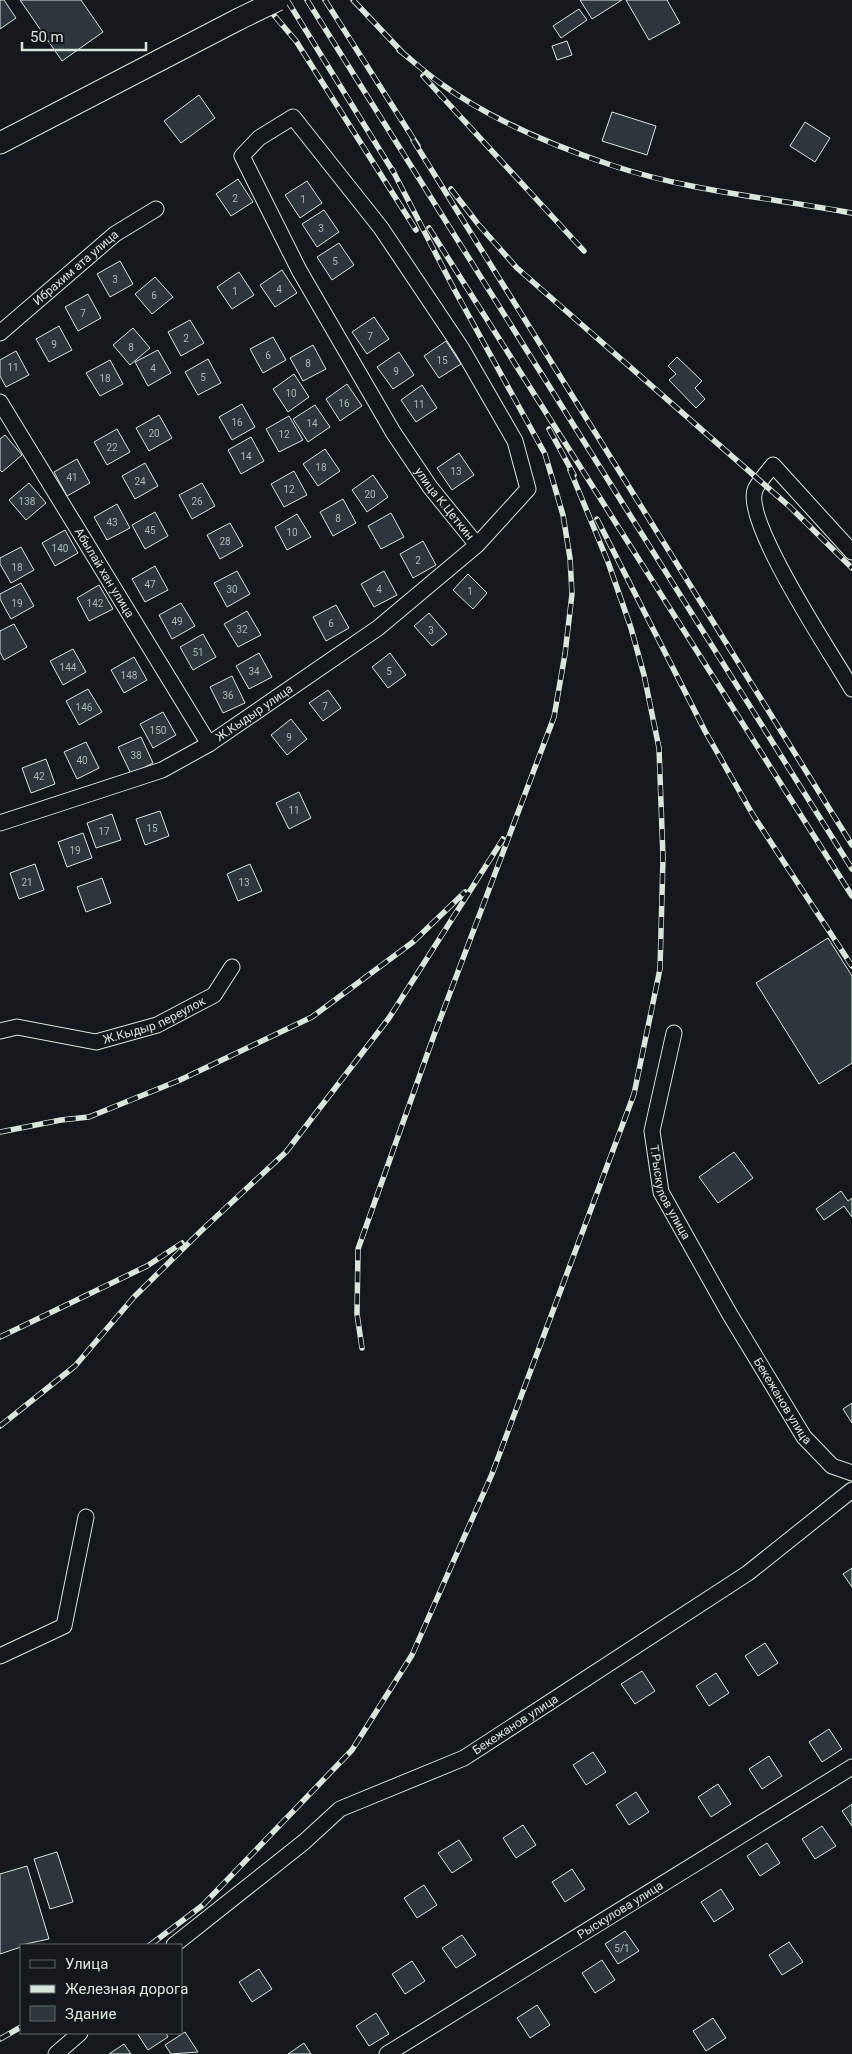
<svg xmlns="http://www.w3.org/2000/svg" width="852" height="2054" viewBox="0 0 852 2054" font-family="Roboto,sans-serif">
	<rect width="100%" height="100%" fill="#14181c"/>
	<path fill="#2c363c" stroke="#d8e6dc" d="M0,0H4L16,18L0,29Z
		M20,0H81L103,32L62,61Z
		M580,0H622L592,19Z
		M626,0H667L680,23L649,40Z
		M579,9L587,20L561,38L553,26Z
		M567,41L572,55L557,60L552,46Z
		M199,95L215,118L181,143L164,121Z
		M612,112L656,126L647,155L602,141Z
		M805,122L830,138L815,162L790,146Z
		M238,179L253,202L231,216L216,194Z
		M307,181L322,203L300,218L285,195Z
		M324,210L339,232L317,247L302,224Z
		M339,243L354,265L332,280L317,257Z
		M120,261L133,284L110,297L97,274Z
		M282,270L297,293L275,307L260,285Z
		M239,272L254,295L232,309L217,287Z
		M155,277L173,297L152,314L135,294Z
		M88,294L101,318L78,331L65,307Z
		M374,317L389,339L367,354L352,332Z
		M190,320L204,343L181,356L168,332Z
		M59,326L72,350L49,362L36,339Z
		M133,328L150,348L130,365L113,345Z
		M273,337L286,360L263,373L250,349Z
		M446,341L461,364L439,378L424,356Z
		M313,345L326,369L303,381L290,358Z
		M158,350L171,373L148,386L135,362Z
		M16,351L29,375L6,387L0,376V360Z
		M399,352L414,375L393,389L377,367Z
		M677,357L702,381L695,388L705,399L696,408L669,380L676,374L668,366Z
		M208,359L221,383L198,395L185,372Z
		M110,360L123,384L100,396L86,373Z
		M294,374L309,397L288,412L273,389Z
		M347,384L362,406L340,421L326,399Z
		M422,385L437,408L416,422L401,400Z
		M242,404L255,427L232,440L219,417Z
		M315,405L330,427L308,442L293,419Z
		M159,415L172,438L149,451L136,428Z
		M289,416L303,440L279,452L266,429Z
		M117,429L130,452L107,465L94,442Z
		M5,435L22,455L2,472L0,470V439Z
		M251,437L264,461L241,474L228,450Z
		M325,449L340,471L318,486L303,464Z
		M459,453L474,475L452,490L437,468Z
		M77,459L90,483L67,496L54,472Z
		M145,463L158,486L135,499L122,476Z
		M294,471L307,495L284,507L271,484Z
		M373,475L388,497L367,512L352,490Z
		M29,483L46,503L26,520L9,500Z
		M202,483L215,506L192,519L179,495Z
		M343,499L356,523L333,536L320,512Z
		M117,504L130,528L107,540L94,517Z
		M155,512L168,536L145,549L132,525Z
		M391,513L404,537L381,549L368,526Z
		M297,514L311,537L287,550L275,527Z
		M230,523L243,546L220,559L207,535Z
		M65,530L78,553L55,566L42,543Z
		M423,541L436,565L413,578L400,554Z
		M21,547L34,570L11,583L0,564V558Z
		M155,566L168,590L145,602L132,579Z
		M237,571L250,594L227,607L214,583Z
		M384,571L397,595L374,607L361,584Z
		M468,574L487,593L473,609L453,590Z
		M21,583L34,606L11,619L0,599V594Z
		M99,585L113,609L89,621L77,598Z
		M181,603L195,626L172,639L159,615Z
		M336,605L349,628L326,641L313,617Z
		M247,611L261,635L238,647L224,624Z
		M429,613L447,634L432,646L414,626Z
		M14,624L27,647L4,660L0,652V631Z
		M203,634L216,657L193,670L180,647Z
		M73,649L86,672L63,685L50,661Z
		M259,653L272,677L249,689L236,666Z
		M390,653L406,675L388,688L372,667Z
		M134,657L147,680L124,693L111,670Z
		M232,676L245,703L223,713L210,687Z
		M88,689L102,712L79,725L66,701Z
		M328,690L341,708L323,721L309,703Z
		M163,712L176,735L153,748L140,724Z
		M291,719L307,739L287,755L271,735Z
		M141,737L153,763L131,774L118,747Z
		M86,742L99,768L77,779L64,752Z
		M46,759L55,784L31,793L22,768Z
		M299,792L311,818L289,829L276,803Z
		M160,811L169,836L145,845L136,819Z
		M112,814L121,840L96,848L87,823Z
		M83,833L92,858L67,867L58,842Z
		M35,864L44,890L19,899L10,873Z
		M250,864L262,891L238,901L227,874Z
		M102,878L111,903L86,912L77,887Z
		M828,938L852,976V1063L819,1084L756,983Z
		M734,1152L753,1178L718,1203L699,1177Z
		M841,1191L848,1201L852,1198V1217L844,1206L824,1220L816,1209Z
		M852,1403V1423L843,1409Z
		M852,1568V1587L843,1574Z
		M765,1643L778,1663L758,1676L745,1656Z
		M642,1671L655,1691L635,1704L621,1684Z
		M716,1673L729,1693L709,1706L696,1686Z
		M829,1729L842,1749L822,1762L809,1742Z
		M593,1752L606,1772L586,1785L573,1765Z
		M769,1756L782,1776L762,1789L749,1769Z
		M718,1784L731,1804L711,1817L698,1797Z
		M636,1792L649,1812L629,1825L616,1805Z
		M852,1804V1826L842,1811Z
		M523,1825L536,1845L516,1858L503,1838Z
		M822,1826L836,1846L815,1859L802,1839Z
		M459,1840L472,1860L452,1873L438,1853Z
		M767,1843L780,1863L760,1876L747,1856Z
		M57,1852L73,1902L50,1909L34,1859Z
		M27,1866L49,1939L21,1945V1947L0,1954V1874Z
		M572,1869L585,1889L565,1902L552,1882Z
		M424,1885L437,1905L417,1918L404,1898Z
		M721,1889L734,1909L714,1922L701,1902Z
		M625,1931L639,1951L618,1964L605,1944Z
		M462,1935L476,1955L456,1968L442,1948Z
		M789,1942L803,1962L782,1975L769,1955Z
		M602,1960L615,1980L595,1993L582,1973Z
		M412,1961L425,1981L405,1994L392,1974Z
		M259,1969L272,1989L252,2002L239,1982Z
		M537,2005L550,2025L530,2038L517,2018Z
		M376,2013L389,2034L369,2046L356,2026Z
		M713,2018L726,2038L706,2051L693,2031Z
		M185,2032L198,2052L171,2054L165,2045Z
		M137,2033H166L168,2037L148,2050Z
		M304,2043L311,2054H288Z
		M124,2044L131,2054H109Z"/>
	<g fill="none" stroke-linecap="round" stroke-linejoin="round">
		<g stroke="#d8e6dc" stroke-width="17">
			<g id="minor">
				<path id="s1" d="M0,333L115,234L156,209"/>
				<path id="s2" d="M0,402L209,744"/>
				<path d="M852,552L773,465C768,472 758,482 755,490C743,522 833,656 852,689"/>
				<path id="s3" d="M0,823L162,770L209,744L378,628L477,545L528,489L515,441L462,349L381,228L293,117L259,138L242,156L299,270L393,432L430,487L477,545"/>
				<path id="s4" d="M0,1031L17,1027L96,1042L157,1025L214,995L232,967"/>
				<path id="s5" d="M674,1033L652,1131L661,1192L729,1313L804,1437L832,1466L852,1473"/>
				<path d="M0,1656L64,1626L86,1517"/>
				<path id="s6" d="M174,1945L304,1842L340,1809L464,1758L748,1573L852,1490"/>
				<path d="M56,2054L80,2033"/>
				<path id="s7" d="M387,2054L852,1767"/>
			</g>
		</g>
		<g stroke="#d8e6dc" stroke-width="23">
			<path id="secondary" d="M0,143L239,19"/>
		</g>
		<use href="#minor" stroke="#14181c" stroke-width="15"/>
		<use href="#secondary" stroke="#14181c" stroke-width="21"/>
		<g stroke="#d8e6dc" stroke-width="5.5">
			<path id="rail" d="M261,0L296,41L416,230
				M287,0L394,173
				M307,0L852,869
				M325,0L418,146
				M353,0L403,53
				M399,50C413,61 426,73 440,83C491,120 551,145 611,165C688,191 772,198 852,213
				M423,76L584,251
				M413,140L852,845
				M451,189L478,224L517,268L790,507L852,568
				M429,228L852,896
				M549,429L574,475
				M597,519L705,731L753,815L852,966
				M0,1132L61,1120L89,1117L180,1080L312,1017L413,942L465,892
				M0,1337L147,1266L182,1243
				M362,1348L357,1314L358,1249L433,1038L554,717L565,654L572,594L570,558L563,515L545,454L454,289L392,169
				M0,1426L75,1366L134,1297L202,1230L286,1152L389,1018L503,839
				M150,1945L203,1905L352,1750L412,1655L492,1474L634,1094L660,969L663,858L659,748L644,675L631,628L608,562L570,470
				M0,2039L21,2027"/>
		</g>
		<use href="#rail" stroke="#14181c" stroke-width="4" stroke-dasharray="11" stroke-linecap="butt"/>
		<g stroke="#d8e6dc" stroke-width="23" stroke-linecap="butt">
			<path id="secondary-bridge" d="M239,19L278,0"/>
		</g>
		<use href="#secondary-bridge" stroke="#14181c" stroke-width="21"/>
	</g>
	<g text-anchor="middle" stroke-width="4" stroke-linejoin="round" paint-order="stroke">
		<g font-size="10" fill="#adbab4">
			<text x="235" y="202">2</text>
			<text x="303" y="203">1</text>
			<text x="321" y="232">3</text>
			<text x="335" y="265">5</text>
			<text x="115" y="283">3</text>
			<text x="279" y="293">4</text>
			<text x="235" y="295">1</text>
			<text x="154" y="299">6</text>
			<text x="83" y="317">7</text>
			<text x="370" y="340">7</text>
			<text x="186" y="342">2</text>
			<text x="54" y="348">9</text>
			<text x="131" y="351">8</text>
			<text x="268" y="359">6</text>
			<text x="442" y="364">15</text>
			<text x="308" y="367">8</text>
			<text x="13" y="371">11</text>
			<text x="153" y="372">4</text>
			<text x="396" y="375">9</text>
			<text x="203" y="381">5</text>
			<text x="105" y="382">18</text>
			<text x="291" y="397">10</text>
			<text x="344" y="407">16</text>
			<text x="419" y="408">11</text>
			<text x="237" y="426">16</text>
			<text x="312" y="427">14</text>
			<text x="154" y="437">20</text>
			<text x="284" y="438">12</text>
			<text x="112" y="451">22</text>
			<text x="246" y="460">14</text>
			<text x="321" y="471">18</text>
			<text x="456" y="475">13</text>
			<text x="72" y="481">41</text>
			<text x="140" y="485">24</text>
			<text x="289" y="493">12</text>
			<text x="370" y="498">20</text>
			<text x="27" y="505">138</text>
			<text x="197" y="505">26</text>
			<text x="338" y="522">8</text>
			<text x="112" y="526">43</text>
			<text x="150" y="534">45</text>
			<text x="292" y="536">10</text>
			<text x="225" y="545">28</text>
			<text x="60" y="552">140</text>
			<text x="418" y="564">2</text>
			<text x="17" y="571">18</text>
			<text x="150" y="588">47</text>
			<text x="232" y="593">30</text>
			<text x="379" y="593">4</text>
			<text x="470" y="595">1</text>
			<text x="17" y="607">19</text>
			<text x="95" y="607">142</text>
			<text x="177" y="625">49</text>
			<text x="331" y="627">6</text>
			<text x="242" y="633">32</text>
			<text x="431" y="634">3</text>
			<text x="198" y="656">51</text>
			<text x="68" y="671">144</text>
			<text x="254" y="675">34</text>
			<text x="389" y="675">5</text>
			<text x="129" y="679">148</text>
			<text x="228" y="699">36</text>
			<text x="325" y="710">7</text>
			<text x="84" y="711">146</text>
			<text x="158" y="734">150</text>
			<text x="289" y="741">9</text>
			<text x="136" y="759">38</text>
			<text x="82" y="764">40</text>
			<text x="39" y="780">42</text>
			<text x="294" y="814">11</text>
			<text x="152" y="832">15</text>
			<text x="104" y="835">17</text>
			<text x="75" y="854">19</text>
			<text x="27" y="886">21</text>
			<text x="244" y="886">13</text>
			<text x="622" y="1952">5/1</text>
		</g>
		<g font-size="12" fill="#d8e6dc" stroke="#14181c">
			<text dy="4" stroke="none"><textPath href="#s1" startOffset="100">Ибрахим ата улица</textPath></text>
			<text dy="4" stroke="none"><textPath href="#s3" startOffset="1545">улица К.Цеткин</textPath></text>
			<text dy="4" stroke="none"><textPath href="#s2" startOffset="200">Абылай хан улица</textPath></text>
			<text dy="4" stroke="none"><textPath href="#s3" startOffset="279">Ж.Кыдыр улица</textPath></text>
			<text dy="4" stroke="none"><textPath href="#s4" startOffset="160">Ж.Кыдыр переулок</textPath></text>
			<text dy="4" stroke="none"><textPath href="#s5" startOffset="165">Т.Рыскулов улица</textPath></text>
			<text dy="4" stroke="none"><textPath href="#s5" startOffset="404">Бекежанов улица</textPath></text>
			<text dy="4" stroke="none"><textPath href="#s6" startOffset="410">Бекежанов улица</textPath></text>
			<text dy="4" stroke="none"><textPath href="#s7" startOffset="274">Рыскулова улица</textPath></text>
		</g>
	</g>
	<rect x="20" y="1944" width="162" height="90" fill="#14181c" stroke="#626a69"/>
	<rect x="30" y="1960" width="25" height="8" fill="#14181c" stroke="#626a69"/>
	<text x="65" y="1969" font-size="15" fill="#d8e6dc">Улица</text>
	<rect x="30" y="1985" width="25" height="8" fill="#d8e6dc" stroke="#626a69"/>
	<text x="65" y="1994" font-size="15" fill="#d8e6dc">Железная дорога</text>
	<rect x="30" y="2006" width="25" height="15" fill="#2c363c" stroke="#626a69"/>
	<text x="65" y="2019" font-size="15" fill="#d8e6dc">Здание</text>
	<path d="M22 42v8h124v-8" fill="none" stroke="#d8e6dc" stroke-width="2.5"/>
	<text x="30" y="42" font-size="15" fill="#d8e6dc" stroke="#14181c" stroke-width="4" paint-order="stroke">50 m</text>
</svg>
